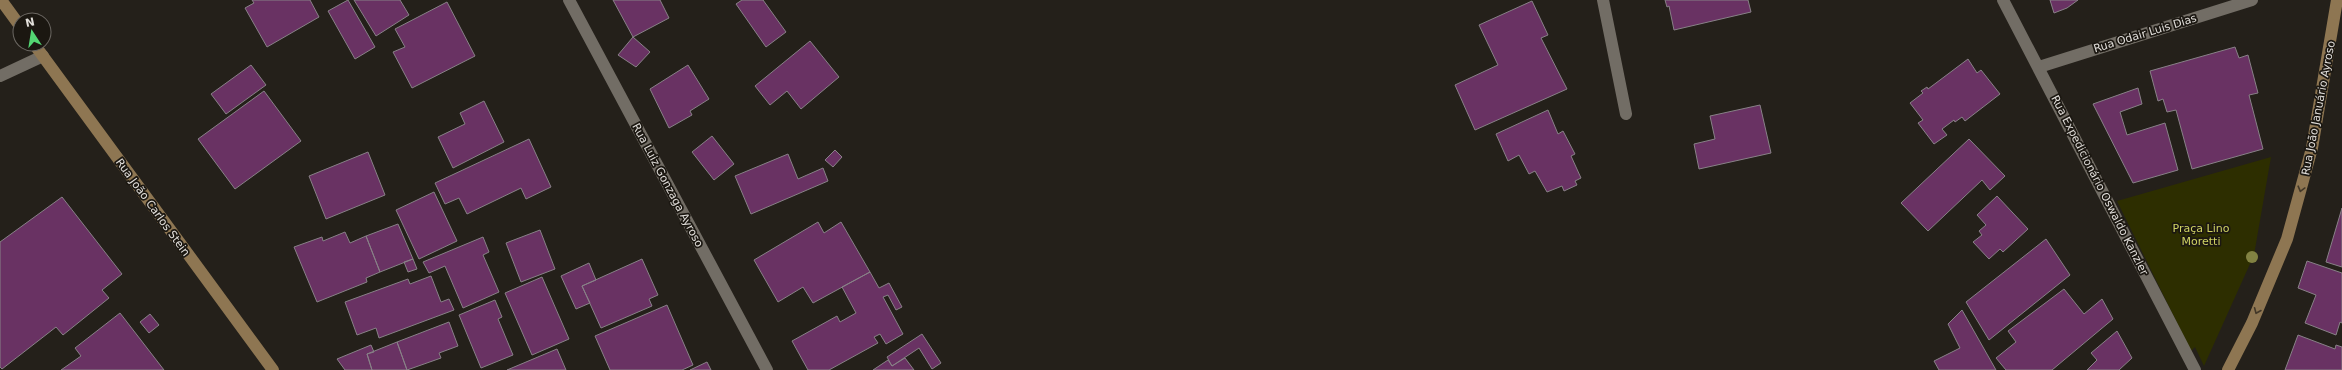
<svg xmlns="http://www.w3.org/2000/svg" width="2342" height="370" viewBox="0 0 2342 370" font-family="'DejaVu Sans',sans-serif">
	<rect width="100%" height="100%" fill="#24201a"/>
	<path fill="#2d2e00" d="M2271,157L2254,255L2204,366L2195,347L2191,351L2117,201Z"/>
	<path fill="#693263" stroke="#888187" d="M252,0H310L319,17L267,47L245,8L254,3Z
		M348,0L375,47L355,59L328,11Z
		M354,0H400L409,15L376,36Z
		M613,0H660L669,18L633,37Z
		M742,0H763L786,32L766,47L736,4Z
		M1665,0H1748L1751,12L1674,30L1669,6L1667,7Z
		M2050,0H2078L2067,8L2054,13Z
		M1532,1L1548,35L1541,38L1567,89L1475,130L1455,85L1498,65L1479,25Z
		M447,2L475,56L412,88L393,52L405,47L395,29Z
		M633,37L650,52L636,67L618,55Z
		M810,41L839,77L801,109L787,91L770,105L755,86Z
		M2235,47L2239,58L2248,55L2258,93L2249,95L2263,149L2192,169L2176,110L2167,112L2163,99L2158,101L2150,71Z
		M1968,59L1977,73L1981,70L2000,94L1965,121L1962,117L1955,122L1954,120L1942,129L1947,135L1934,144L1918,123L1923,120L1910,103L1923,93L1921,91L1927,87L1928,89Z
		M251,65L266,85L226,114L211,94Z
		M688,65L709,99L690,111L692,115L669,128L650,89Z
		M2138,88L2142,104L2120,112L2127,135L2165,123L2178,170L2133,183L2093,104Z
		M264,91L301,141L235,189L198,139Z
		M484,101L504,142L453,168L438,137L465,124L460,113Z
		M1760,105L1771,153L1699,169L1694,144L1715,139L1710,116Z
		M1548,110L1558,134L1563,131L1575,154L1571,156L1581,178L1575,181L1577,185L1564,191L1562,186L1547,192L1535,171L1529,174L1519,155L1508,161L1496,134Z
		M712,136L734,164L714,180L692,152Z
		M529,139L551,187L526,199L521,188L467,214L459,198L445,204L435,183Z
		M1969,139L2005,176L1990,190L1982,180L1928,231L1901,203Z
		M835,150L842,157L833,167L825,160Z
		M368,152L385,195L326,219L309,176Z
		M788,154L798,179L823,168L828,181L751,214L735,176Z
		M434,192L457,241L419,259L396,210Z
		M1997,196L2028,229L2003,252L2000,249L1989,259L1973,242L1982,235L1979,231L1986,225L1977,215Z
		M62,197L122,274L102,290L109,298L63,335L56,327L2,369L0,367V242Z
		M2342,208V267L2326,262Z
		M818,222L824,233L841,222L870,272L813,303L803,287L778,302L754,260Z
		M398,224L413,259L380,272L366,236Z
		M540,230L555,269L521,282L506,243Z
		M345,232L350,243L366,236L380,272L366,278L367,282L317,302L294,247L322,237L323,241Z
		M483,237L489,252L483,255L499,292L463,308L445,266L429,273L423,262Z
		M2046,239L2070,275L1989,340L1966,302Z
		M413,259L417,269L408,272L404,262Z
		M642,259L658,295L649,299L652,306L601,328L582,286Z
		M2307,261L2342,273V323L2340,322L2336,335L2305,323L2316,295L2298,288Z
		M589,263L596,280L582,286L590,303L576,309L561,276Z
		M870,272L879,288L889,283L902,307L896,310L888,295L883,297L903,334L886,344L880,334L874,337L878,343L829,370H808L792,341L837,316L840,322L856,313L842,287Z
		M431,276L441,302L449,299L454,310L379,338L376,328L357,335L345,302L408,279L410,284Z
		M542,277L569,339L532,355L505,293Z
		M2064,289L2084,314L2102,299L2113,319L2052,370H2006L1996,358L2016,342L2008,331Z
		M495,300L502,317L498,319L513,355L481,368L459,315Z
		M667,305L693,365L682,370H610L595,336Z
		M1962,310L1996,370H1939L1934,361L1960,348L1948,324Z
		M120,313L164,370H61L81,356L75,348Z
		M150,314L159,325L149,333L140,322Z
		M449,322L458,346L439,353L441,358L407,370L397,342Z
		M2117,331L2132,358L2119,370H2087L2097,360L2091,353Z
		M922,334L941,363L932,369L919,348L892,366L887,357Z
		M2298,335L2335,349L2336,345L2342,347V370H2285Z
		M397,342L407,370H372L367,354Z
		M371,345L374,352L367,354L372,370H345L337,359Z
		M557,349L566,370H507Z
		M905,358L914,370H873L888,360L892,366Z
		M707,362L711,370H690Z"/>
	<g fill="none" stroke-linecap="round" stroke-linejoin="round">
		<path stroke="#726d65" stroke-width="12" d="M1603,0L1626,114"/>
		<path stroke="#726d65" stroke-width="12" d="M569,0L767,370
			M2003,0L2195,370
			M2039,67L2252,0
			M0,76L43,56"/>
		<path stroke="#8e7652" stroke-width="12" d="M1,0L20,26
			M34,44L273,370
			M2228,370L2252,323L2287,239L2312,148L2337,0"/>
	</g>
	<circle fill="#828242" cx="2252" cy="257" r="6"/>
	<defs><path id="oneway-chevron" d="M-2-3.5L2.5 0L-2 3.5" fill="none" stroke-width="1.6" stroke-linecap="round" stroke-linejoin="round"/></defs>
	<g stroke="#433828">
		<use href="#oneway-chevron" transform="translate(2301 189) rotate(105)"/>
		<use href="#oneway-chevron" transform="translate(2257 311) rotate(113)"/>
	</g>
	<g text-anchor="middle" stroke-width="3.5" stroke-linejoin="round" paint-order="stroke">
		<g font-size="11" fill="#e2dfdb" stroke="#1b1711">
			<text transform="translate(2145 33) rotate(-17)" y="4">Rua Odair Luis Dias</text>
			<text transform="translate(2318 108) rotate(-79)" y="4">Rua João Januário Ayroso</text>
			<text transform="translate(668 185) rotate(62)" y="4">Rua Luiz Gonzaga Ayroso</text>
			<text transform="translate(2100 185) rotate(63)" y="4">Rua Expedicionário Oswaldo Kanzler</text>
			<text transform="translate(153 207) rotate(54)" y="4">Rua João Carlos Stein</text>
		</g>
		<g font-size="11" fill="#cfd263" stroke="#1b1711">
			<text x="2201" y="232">Praça Lino<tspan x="2201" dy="13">Moretti</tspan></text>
		</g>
	</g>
	<g transform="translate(32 32) rotate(348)"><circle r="19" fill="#1b1711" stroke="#6b6762"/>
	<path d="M0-3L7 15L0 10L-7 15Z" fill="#53d673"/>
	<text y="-6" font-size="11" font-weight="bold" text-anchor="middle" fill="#e2dfdb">N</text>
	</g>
</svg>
